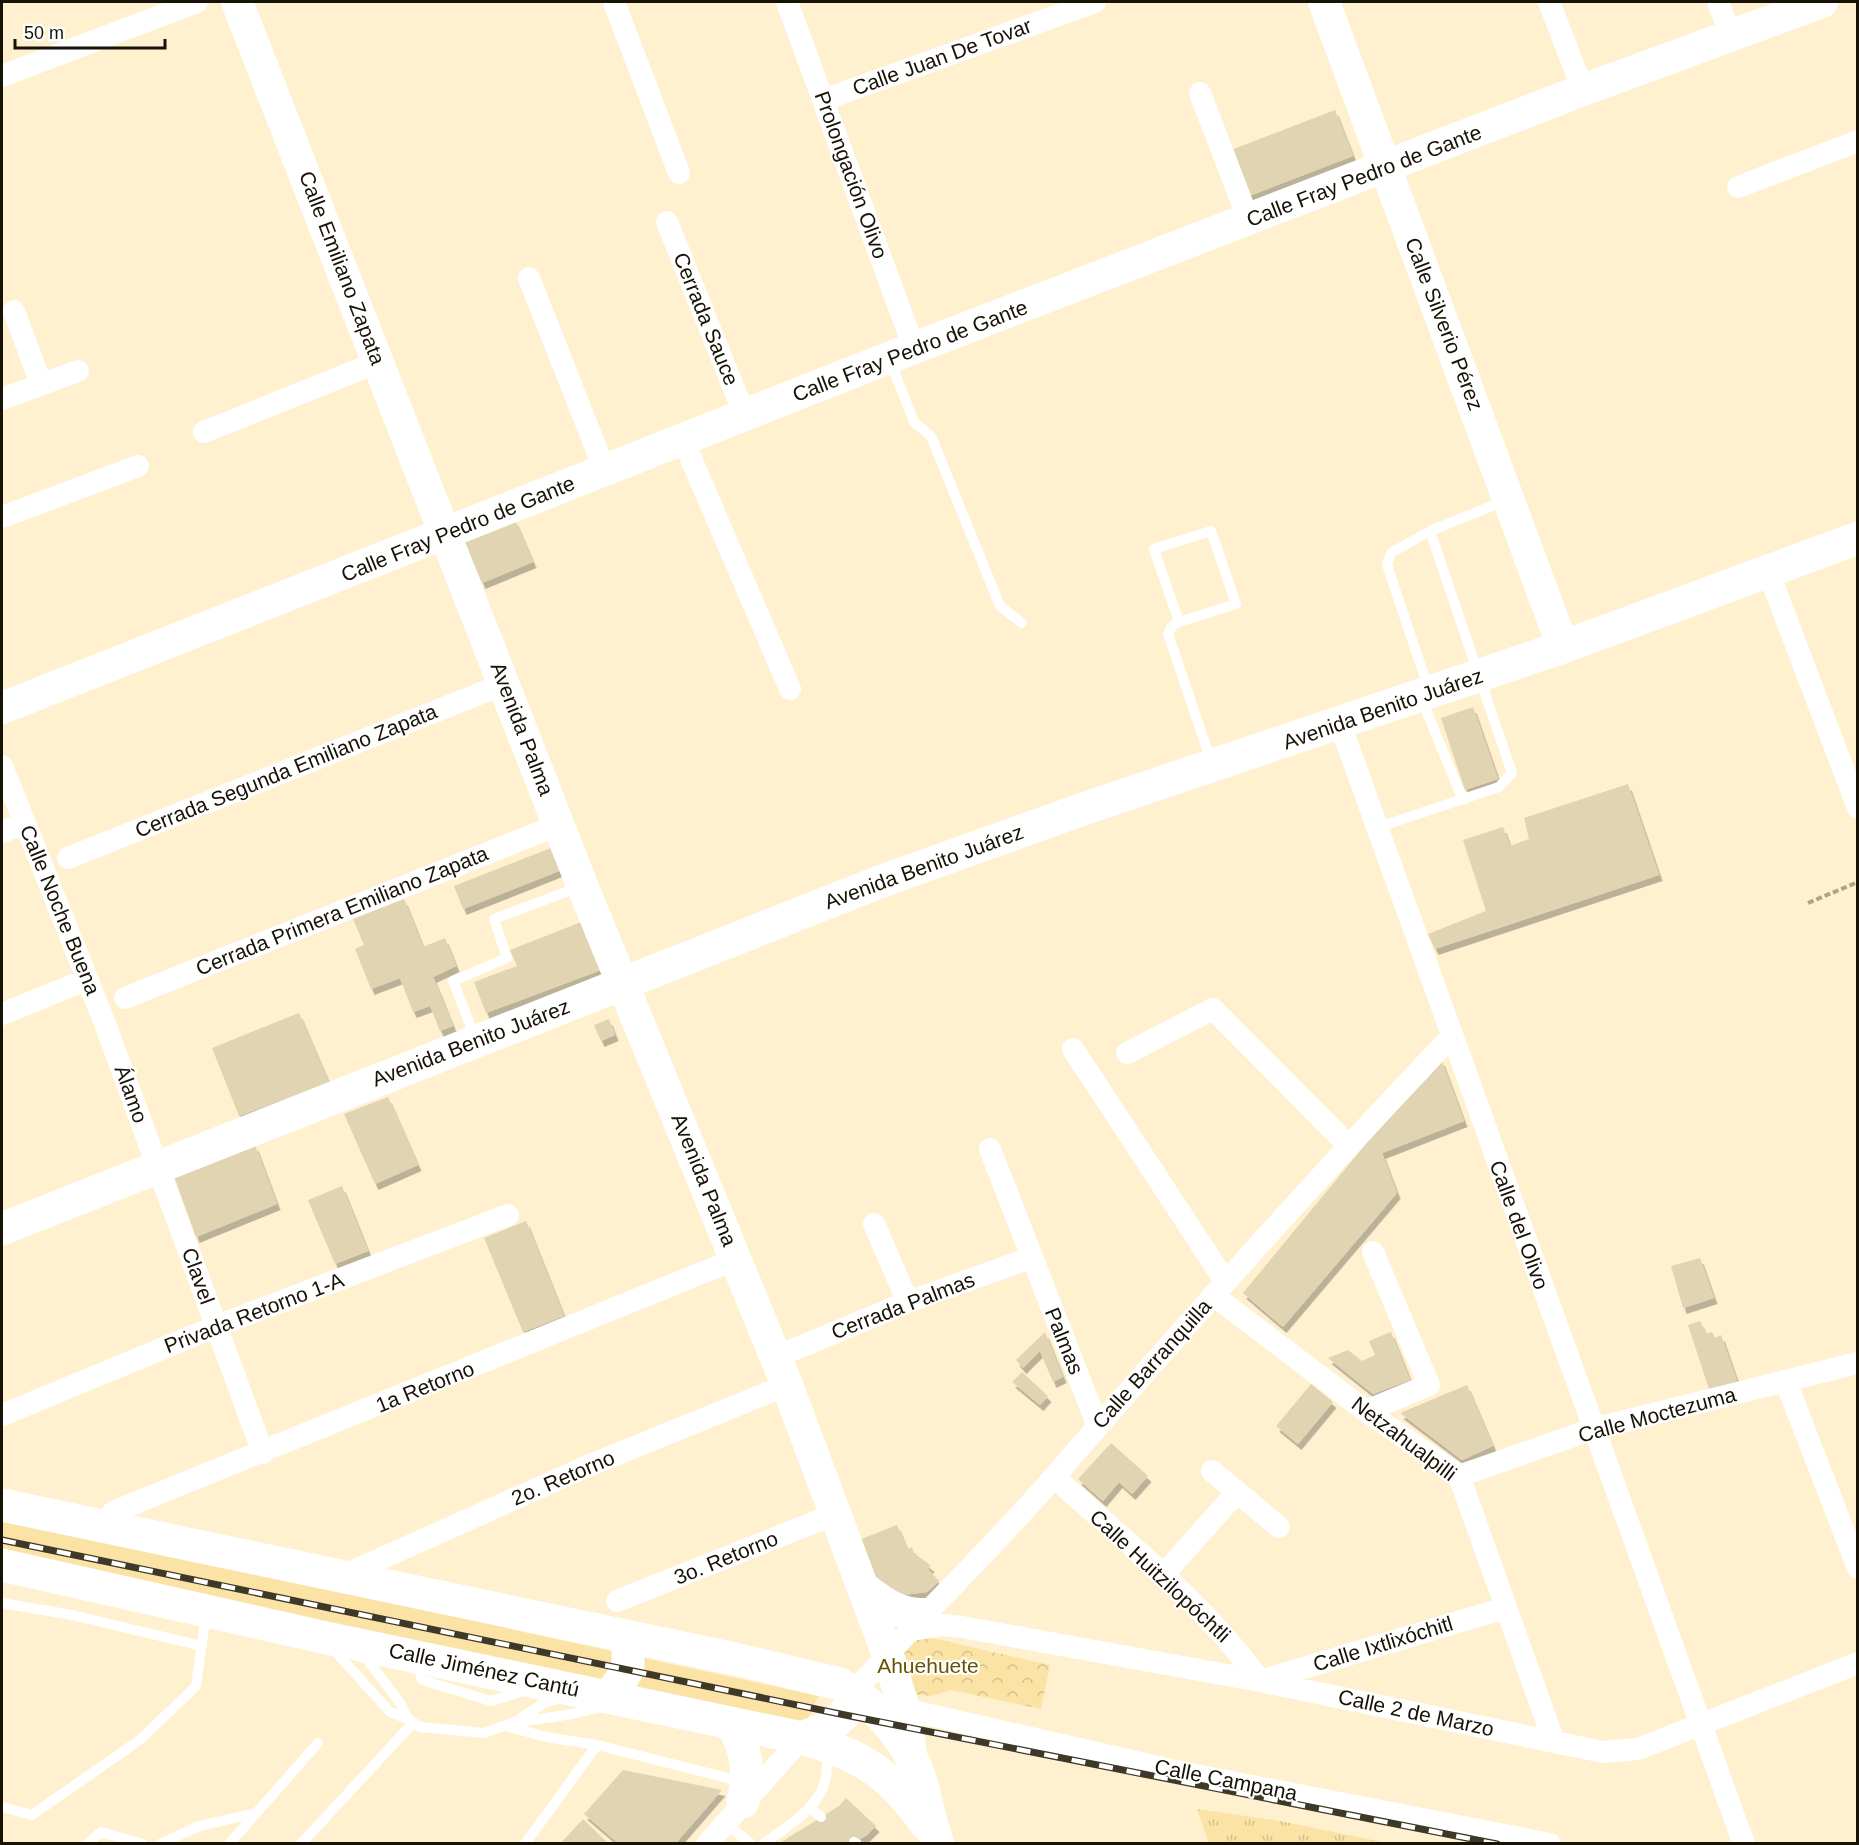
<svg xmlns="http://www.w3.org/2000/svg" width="1859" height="1845" viewBox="0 0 1859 1845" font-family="Helvetica,sans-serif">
	<defs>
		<pattern id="grass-tufts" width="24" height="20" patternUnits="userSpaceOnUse" patternTransform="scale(1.5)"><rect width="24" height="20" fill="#fbe2a5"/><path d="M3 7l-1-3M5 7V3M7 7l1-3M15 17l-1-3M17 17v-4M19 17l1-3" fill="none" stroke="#d6c18d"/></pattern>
		<pattern id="forest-crowns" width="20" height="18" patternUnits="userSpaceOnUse" patternTransform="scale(1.5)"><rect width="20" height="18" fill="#fbe2a5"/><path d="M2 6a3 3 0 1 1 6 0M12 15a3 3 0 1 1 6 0" fill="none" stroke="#d6c18d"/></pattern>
		<filter id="shadow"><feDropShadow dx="3.5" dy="6" stdDeviation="0" flood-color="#0004"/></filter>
	</defs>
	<rect width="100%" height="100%" fill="#fff1cf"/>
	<path fill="url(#grass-tufts)" d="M1197,1809L1280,1821L1387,1843H1209Z"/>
	<path fill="url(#forest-crowns)" d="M923,1636L1050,1665L1041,1709L951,1690L931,1696L912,1694L899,1658L909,1643Z"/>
	<path fill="#fbe2a5" d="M2,1519L388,1599L528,1633L818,1696L804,1727L2,1557Z"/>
	<path fill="#e1d4b2" filter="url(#shadow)" d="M1335,110L1353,156L1249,196L1231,150Z
		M515,520L533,562L482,583L464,541Z
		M1473,707L1498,779L1465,790L1441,718Z
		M1628,784L1659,875L1435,949L1428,934L1486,911L1463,840L1503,827L1510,846L1529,839L1524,818Z
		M551,848L559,871L463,909L454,886Z
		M404,899L423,947L445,938L456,966L433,977L453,1026L440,1031L430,1006L413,1012L400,978L371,989L355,949L364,945L353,919Z
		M581,922L601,970L486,1013L474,982L517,966L510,950Z
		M299,1013L329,1083L239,1116L212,1048Z
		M609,1019L615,1035L601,1041L594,1025Z
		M1441,1059L1464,1121L1382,1153L1397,1193L1283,1327L1243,1293L1374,1134Z
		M388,1097L418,1165L375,1184L344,1114Z
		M255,1145L277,1204L196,1237L174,1176Z
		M342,1186L368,1251L335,1264L308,1200Z
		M526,1221L564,1316L523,1332L484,1238Z
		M1700,1258L1714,1298L1683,1308L1671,1266Z
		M1700,1321L1706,1334L1712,1332L1715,1338L1721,1335L1737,1381L1709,1389L1688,1325Z
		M1045,1332L1063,1377L1053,1382L1040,1351L1023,1368L1016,1360Z
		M1391,1332L1410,1380L1373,1394L1328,1358L1348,1350L1362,1361L1375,1355L1369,1341Z
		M1022,1372L1048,1396L1040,1405L1012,1382Z
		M1311,1384L1333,1402L1298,1444L1276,1426Z
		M1467,1385L1493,1446L1462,1460L1400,1413Z
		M1111,1443L1148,1476L1132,1494L1119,1482L1103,1501L1078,1479Z
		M897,1525L907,1549L912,1547L914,1553L931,1566L928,1569L939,1581L927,1592L894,1596L877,1583L859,1540Z
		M623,1770L722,1790L675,1844H619L584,1814Z
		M846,1798L876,1826L867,1835L852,1844H778L839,1806Z
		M583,1819L609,1844H560Z"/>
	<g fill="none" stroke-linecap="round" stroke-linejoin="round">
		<path stroke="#afa489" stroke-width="4" stroke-dasharray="6 3" stroke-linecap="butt" d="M1808,903L1858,882"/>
		<path stroke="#fff" stroke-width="10" d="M890,361L914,422L931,436L1000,606L1022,623
			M1179,622L1154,549L1211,531L1236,604L1179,622L1172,626L1168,634L1211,761
			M1429,690L1387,565L1391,553L1430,531L1507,500
			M1421,698L1463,800
			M1376,828L1499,787L1512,773L1430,531
			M475,1037L453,981L507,958L494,919L579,887
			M2,1603L72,1615L202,1646
			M332,1648L390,1712L408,1719L420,1727L484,1733L515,1722L544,1703L560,1698
			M364,1655L400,1703L408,1719
			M417,1662L422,1680L491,1701L524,1691
			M519,1722L572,1714L601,1707
			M506,1726L546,1737L597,1745L525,1844
			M597,1745L744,1782
			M2,1807L32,1815L141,1739L196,1686L206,1613
			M809,1807L821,1817
			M725,1823L751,1844
			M854,1842L857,1844
			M87,1844L101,1832L143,1844
			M160,1844L199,1826L256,1813
			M229,1844L318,1743
			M301,1844L412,1724
			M763,1844C784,1829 811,1813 822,1790C827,1779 827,1764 828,1752"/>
		<path stroke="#fff" stroke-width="22" d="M614,2L679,173
			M787,2L914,348
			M1549,2L1583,90
			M1718,2L1731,35
			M2,76L197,2
			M1200,93L1249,221
			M823,100L1095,2
			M1738,187L1858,141
			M667,222L745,416
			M529,278L605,471
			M14,311L41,384
			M2,399L78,371
			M204,432L378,362
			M683,440L790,689
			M2,517L138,466
			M1768,571L1858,808
			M1340,724L1744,1844
			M2,766L104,1021L263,1453
			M2,832L24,823
			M68,858L504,684
			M125,998L558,825
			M2,1014L88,979
			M1073,1049L1225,1281
			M1127,1053L1213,1009L1348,1145
			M990,1149L1097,1424
			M874,1224L908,1302
			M1213,1295L1366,1411L1459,1476L1554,1742
			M776,1357L908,1302L1030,1258
			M1786,1382L1858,1568
			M1366,1411L1429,1385L1373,1252
			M2,1415L217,1326L508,1215
			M1212,1471L1279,1527
			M1459,1476L1593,1429L1858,1363
			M1054,1477C1125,1541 1204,1603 1260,1681L1505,1608
			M113,1512L736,1259
			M1163,1575L1237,1492
			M342,1576L588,1466L787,1385
			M617,1601L835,1514
			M912,1630L944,1625L962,1627L1260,1681L1603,1752L1638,1749L1858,1663
			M854,1692C918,1618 990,1551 1054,1477C1184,1327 1315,1180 1451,1037
			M904,1709L1180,1772L1550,1844
			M707,1844L802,1738"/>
		<path stroke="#fff" stroke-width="32" d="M237,2L582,885L787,1385L888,1655L904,1709L911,1754
			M1324,2L1563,647
			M2,708L914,348L1583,90L1822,2
			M864,1588C884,1603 899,1615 925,1614"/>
		<path stroke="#fff" stroke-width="33" d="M2,1229L882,881L1089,807L1563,647L1858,538
			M2,1505L735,1659L840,1684C877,1704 908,1741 921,1781C927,1802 930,1824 938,1844
			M2,1565L322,1637L802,1738C865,1757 888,1772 927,1825
			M610,1696L628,1669V1638
			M731,1723C747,1749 750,1772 743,1802
			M802,1738C826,1728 849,1721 854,1692"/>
		<g stroke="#3e3828" stroke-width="7">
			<path id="rail" d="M2,1540L845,1715L1497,1844"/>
		</g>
		<use href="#rail" stroke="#fff" stroke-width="4.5" stroke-dasharray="14" stroke-linecap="butt"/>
	</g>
	<g text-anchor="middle" stroke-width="4.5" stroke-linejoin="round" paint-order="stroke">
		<g font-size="21" fill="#171206" stroke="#fff">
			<text transform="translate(942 57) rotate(-20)" y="7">Calle Juan De Tovar</text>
			<text transform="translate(851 175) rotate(70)" y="7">Prolongación Olivo</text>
			<text transform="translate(1364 176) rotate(-21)" y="7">Calle Fray Pedro de Gante</text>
			<text transform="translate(342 268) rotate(69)" y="7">Calle Emiliano Zapata</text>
			<text transform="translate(706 319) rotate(68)" y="7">Cerrada Sauce</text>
			<text transform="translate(1444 324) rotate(69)" y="7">Calle Silverio Pérez</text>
			<text transform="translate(910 351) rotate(-21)" y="7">Calle Fray Pedro de Gante</text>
			<text transform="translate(458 529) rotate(-22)" y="7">Calle Fray Pedro de Gante</text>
			<text transform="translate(1383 709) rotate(-19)" y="7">Avenida Benito Juárez</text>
			<text transform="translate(522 729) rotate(69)" y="7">Avenida Palma</text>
			<text transform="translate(286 771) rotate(-22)" y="7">Cerrada Segunda Emiliano Zapata</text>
			<text transform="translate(924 867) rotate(-20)" y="7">Avenida Benito Juárez</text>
			<text transform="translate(60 910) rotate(68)" y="7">Calle Noche Buena</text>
			<text transform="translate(342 911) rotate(-22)" y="7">Cerrada Primera Emiliano Zapata</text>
			<text transform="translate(471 1043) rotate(-21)" y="7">Avenida Benito Juárez</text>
			<text transform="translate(131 1094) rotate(70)" y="7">Álamo</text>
			<text transform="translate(704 1180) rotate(68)" y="7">Avenida Palma</text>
			<text transform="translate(1519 1225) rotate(70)" y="7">Calle del Olivo</text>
			<text transform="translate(198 1276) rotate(70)" y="7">Clavel</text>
			<text transform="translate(903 1306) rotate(-21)" y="7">Cerrada Palmas</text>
			<text transform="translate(254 1313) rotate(-21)" y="7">Privada Retorno 1-A</text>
			<text transform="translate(1064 1341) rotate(68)" y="7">Palmas</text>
			<text transform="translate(1152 1364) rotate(-48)" y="7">Calle Barranquilla</text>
			<text transform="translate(425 1387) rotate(-22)" y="7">1a Retorno</text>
			<text transform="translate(1657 1415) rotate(-15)" y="7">Calle Moctezuma</text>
			<text transform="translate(1404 1439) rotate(37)" y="7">Netzahualpilli</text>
			<text transform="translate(563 1478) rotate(-23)" y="7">2o. Retorno</text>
			<text transform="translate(726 1558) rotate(-22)" y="7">3o. Retorno</text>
			<text transform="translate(1160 1576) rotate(43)" y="7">Calle Huitzilopóchtli</text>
			<text transform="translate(1383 1644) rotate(-17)" y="7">Calle Ixtlixóchitl</text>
			<text transform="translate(484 1670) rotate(12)" y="7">Calle Jiménez Cantú</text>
			<text transform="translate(1416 1713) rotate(12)" y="7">Calle 2 de Marzo</text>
			<text transform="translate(1226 1780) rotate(11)" y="7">Calle Campana</text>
		</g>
		<g font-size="21" fill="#6b5201" stroke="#fff">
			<text x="928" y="1673">Ahuehuete</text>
		</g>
	</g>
	<rect width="1859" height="1845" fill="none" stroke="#171206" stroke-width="6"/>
	<path d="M15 39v9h150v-9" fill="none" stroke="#171206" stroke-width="3"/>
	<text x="24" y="39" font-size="18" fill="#171206" stroke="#ffffff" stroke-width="4.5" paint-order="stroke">50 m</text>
</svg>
